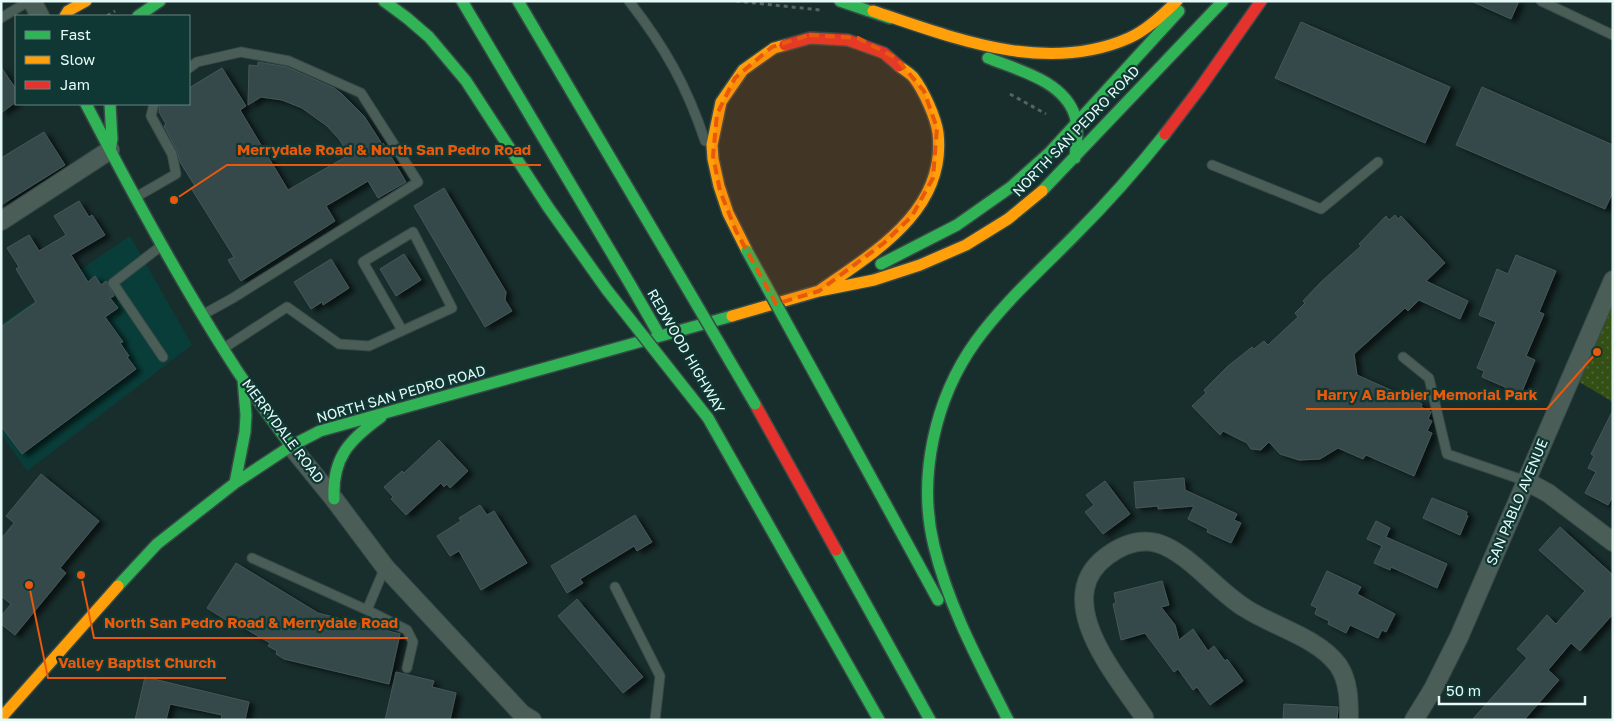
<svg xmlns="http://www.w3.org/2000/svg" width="1614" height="721" viewBox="0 0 1614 721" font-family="'Golos Text',sans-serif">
	<defs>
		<pattern id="park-dots" width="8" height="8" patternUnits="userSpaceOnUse" patternTransform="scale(1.25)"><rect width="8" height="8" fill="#334f16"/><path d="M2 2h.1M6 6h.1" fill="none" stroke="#506939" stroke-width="1.8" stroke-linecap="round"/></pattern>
		<filter id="shadow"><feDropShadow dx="5.5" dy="3" stdDeviation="2.5" flood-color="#0009"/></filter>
	</defs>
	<rect width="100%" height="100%" fill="#182e2c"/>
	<path fill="#093d39" d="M130,236L192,345L27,471L1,433V324Z"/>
	<path fill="url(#park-dots)" d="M1613,280V402L1571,377Z"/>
	<path fill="#34494b" stroke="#465758" filter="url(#shadow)" d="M1471,1H1519L1511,19Z
		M1301,22L1450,87L1425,143L1275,78Z
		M258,62L287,67L334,88L342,94L364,116L382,144L383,143L406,182L378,198L368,181L326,206L335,221L241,281L228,260L234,257L191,188L195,186L180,162L177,151L164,126L166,124L159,112L160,104H189V88L222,68L246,106L240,110L288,190L349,155L339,139L327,126L302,108L282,100L261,97L248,105L249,65L258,66Z
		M1,67L16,89V102L1,113Z
		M1482,87L1613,145V192L1605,209L1456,145Z
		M44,132L65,165L1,205V158Z
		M444,188L506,292L505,300L512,311L485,327L414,206Z
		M79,201L89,217L92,215L105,235L71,255L88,282L95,276L101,285L106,281L114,296L110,298L118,308L105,317L123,342L120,343L129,356L127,357L136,369L22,454L1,426V327L36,302L16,269L19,267L7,248L29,235L39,251L66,235L54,216Z
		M1395,215L1398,219L1401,216L1445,263L1426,281L1468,301L1460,319L1419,300L1408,311L1405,308L1354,354L1357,375L1422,404L1421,407L1431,412L1428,419L1432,421L1427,431L1432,433L1414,476L1366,455L1363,459L1338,448L1320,459L1299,460L1280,454L1269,442L1261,450L1251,449L1247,443L1223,431L1220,435L1192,406L1206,393L1204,390L1228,366L1252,347L1254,349L1264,341L1268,345L1298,317L1295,313L1305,303L1303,301L1321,282L1361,246L1359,244L1386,216L1389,220Z
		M404,254L421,280L396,296L380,269Z
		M1516,255L1556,271L1539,312L1544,314L1526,356L1535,360L1521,394L1482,377L1484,371L1477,368L1496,322L1479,315L1497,269L1508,274Z
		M331,259L349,288L323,305L322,302L311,309L294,282Z
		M1613,410V496L1608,505L1585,493L1596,472L1588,468L1594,456L1591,454Z
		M439,440L468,471L450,488L447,484L444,487L441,483L406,515L391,499L393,497L384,487L402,471L404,473Z
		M41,474L99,521L60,568L66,573L15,635L1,624V616L11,604L1,596V539L14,523L6,516Z
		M1184,478L1185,490L1237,514L1234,520L1241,523L1231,543L1207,532L1208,529L1188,519L1194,506L1158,509V506L1136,508L1134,482Z
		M1105,481L1130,514L1103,534L1085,512L1094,505L1086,495Z
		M1432,498L1467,512L1466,515L1468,516L1460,535L1423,518Z
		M480,505L487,515L494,511L527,563L481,590L459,551L450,556L437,536L461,521L459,518Z
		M635,515L652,542L637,551L634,546L580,579L583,583L567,593L551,566Z
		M1376,521L1390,528L1386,537L1447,564L1437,588L1391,567L1390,570L1374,563L1382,546L1367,539Z
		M1560,527L1613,575V614L1580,651L1571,643L1548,670L1559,680L1524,720H1472L1527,658L1517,649L1547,615L1556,624L1585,591L1539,550Z
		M236,563L318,613L400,634L389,684L284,659L276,654L277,651L268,646L270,643L227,618L226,620L207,608Z
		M1327,571L1361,587L1357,594L1395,614L1386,632L1382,630L1378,638L1350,625L1346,633L1328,624L1329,621L1315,614L1317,608L1311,605Z
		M1162,581L1169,605L1161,607L1175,625L1179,640L1193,629L1208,651L1214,646L1225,661L1227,659L1243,681L1210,705L1197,687L1193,690L1178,669L1174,672L1145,633L1121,640L1113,604L1116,603L1114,593Z
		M577,599L643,677L623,693L558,616Z
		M396,672L434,681L432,687L456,693L450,720H385Z
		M145,677L249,702L245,720H221L222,715L170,704L166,720H135Z
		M1284,704L1338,707L1337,720H1283Z"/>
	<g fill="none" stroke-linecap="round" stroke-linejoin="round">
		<g stroke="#364947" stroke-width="11">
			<path id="lane" d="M629,1C664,46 687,86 705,141
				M1541,1L1613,35
				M1,18L29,1
				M189,68L197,62L241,52L289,61L361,93L418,182L233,298L204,314
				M1212,165L1321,209L1378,162
				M136,197L176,174L172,154L151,116L154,104
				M161,246L113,283L163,357
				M224,348L287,307L339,344L369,346L452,308L413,232L363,262L402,330
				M1403,357L1429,378L1447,454L1526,481
				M252,558L367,610
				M385,567L367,610L407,630L413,642L407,668
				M615,587L660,676L655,720"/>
		</g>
		<g stroke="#364947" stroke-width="20">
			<path id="street" d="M32,1L40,16
				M1,221L110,150
				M291,446L334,499L385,567L522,714L532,720
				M1526,481L1548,493L1613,542
				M1144,717C1116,675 1049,599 1107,556C1122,545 1138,538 1157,543C1188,552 1217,591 1245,608C1274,627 1317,637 1338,665C1349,681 1349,701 1349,720
				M1414,720L1433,689L1459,637L1613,280"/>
		</g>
		<g stroke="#364947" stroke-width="14">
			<path id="fast" d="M384,1L407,18L429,37L466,81L548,207L607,290
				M462,1L630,284
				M518,1L677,271
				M840,1L890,18
				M138,16L160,1
				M988,58C1018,70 1064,81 1075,116C1079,130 1076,144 1075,158
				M86,104C133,195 182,286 238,372C255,397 273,421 291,446
				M110,104L112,139L110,150
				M1042,191L1223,1
				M881,264L957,225L1011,187L1050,152L1179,11
				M819,382L938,600
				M708,418L879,720
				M235,483L245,432L246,415L243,379
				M334,499C332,458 349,440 381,417
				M836,550L930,720
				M118,586L157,544L235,483L291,446L320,431L732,316
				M1008,720C980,664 949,608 934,546C917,477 935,398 976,341C1005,301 1043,268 1077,233C1108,202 1137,169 1165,134"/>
		</g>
		<g stroke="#364947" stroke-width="14">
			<path id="slow" d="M873,11C954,38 1045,75 1129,38C1147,30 1162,15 1177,1
				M65,16L68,11L86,1
				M747,251L728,213L719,186L713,159L712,145L721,102L743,70L774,48L785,45
				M819,291C873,253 947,211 938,133C936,118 924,91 914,78C910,73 904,70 899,66
				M732,316L819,291L874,280L920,265L966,245L1008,219L1042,191
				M1,718L118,586"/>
		</g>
		<g stroke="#364947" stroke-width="14">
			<path id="jam" d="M785,45L810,38L848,40L884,53L899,66
				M1165,134L1200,88L1261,1
				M755,404L836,550"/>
		</g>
		<path stroke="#556660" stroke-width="3" stroke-dasharray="4 4" stroke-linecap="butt" d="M736,1L820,10
			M107,16L115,11
			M1010,94L1046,114"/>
		<use href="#lane" stroke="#4a5d56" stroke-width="9"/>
		<use href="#street" stroke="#4a5d56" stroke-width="18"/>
		<use href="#fast" stroke="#30b455" stroke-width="11"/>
		<use href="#slow" stroke="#ff9f0a" stroke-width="11"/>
		<use href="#jam" stroke="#e5322d" stroke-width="11"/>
		<g stroke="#364947" stroke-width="14" stroke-linecap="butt">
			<path id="fast-bridge" d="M747,251L819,382
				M677,271L755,404
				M630,284L657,331
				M607,290L708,418"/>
		</g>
		<use href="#fast-bridge" stroke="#30b455" stroke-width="11"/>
	</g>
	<path fill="#e8590c" fill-opacity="0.2" stroke="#e8590c" stroke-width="4" stroke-dasharray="10 6" stroke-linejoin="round" d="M809,35L858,38L896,58L924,91L937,128L933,178L912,216L884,243L819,291L776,304L736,231L720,191L713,156L717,114L735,78L772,47Z"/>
	<g text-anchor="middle" stroke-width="4.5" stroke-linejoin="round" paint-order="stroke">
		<g font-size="14" fill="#e5faf7" stroke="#0f3734">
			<text transform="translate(1076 131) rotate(-46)" y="5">NORTH SAN PEDRO ROAD</text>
			<text transform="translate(686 351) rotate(60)" y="5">REDWOOD HIGHWAY</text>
			<text transform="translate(401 394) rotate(-16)" y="5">NORTH SAN PEDRO ROAD</text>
			<text transform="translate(283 431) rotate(53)" y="5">MERRYDALE ROAD</text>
			<text transform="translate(1517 502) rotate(-67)" y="5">SAN PABLO AVENUE</text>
		</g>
	</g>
	<path fill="none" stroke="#e8590c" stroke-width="2" d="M174 200L227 165H541M1597 352L1547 409H1306M81 575L94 638H408M29 585L48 678H226"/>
	<g fill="#e8590c" stroke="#0f3734" stroke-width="2">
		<circle cx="174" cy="200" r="5"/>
		<circle cx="1597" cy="352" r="5"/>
		<circle cx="81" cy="575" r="5"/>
		<circle cx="29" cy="585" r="5"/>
	</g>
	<g font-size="15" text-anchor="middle" font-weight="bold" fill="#e8590c" stroke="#0f3734" stroke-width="4.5" stroke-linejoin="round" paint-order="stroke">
		<text x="384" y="155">Merrydale Road &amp; North San Pedro Road</text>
		<text x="1427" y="400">Harry A Barbier Memorial Park</text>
		<text x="251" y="628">North San Pedro Road &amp; Merrydale Road</text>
		<text x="137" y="668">Valley Baptist Church</text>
	</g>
	<rect width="1614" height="721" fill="none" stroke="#e5faf7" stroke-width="5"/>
	<rect x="15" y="15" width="175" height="90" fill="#0f3734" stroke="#658582"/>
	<rect x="25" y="31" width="25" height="8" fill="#30b455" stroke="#658582"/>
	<text x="60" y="40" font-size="15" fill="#e5faf7">Fast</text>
	<rect x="25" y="56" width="25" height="8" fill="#ff9f0a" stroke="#658582"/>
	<text x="60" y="65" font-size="15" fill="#e5faf7">Slow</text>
	<rect x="25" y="81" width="25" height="8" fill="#e5322d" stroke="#658582"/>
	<text x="60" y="90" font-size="15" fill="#e5faf7">Jam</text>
	<path d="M1439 696v8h146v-8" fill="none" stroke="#e5faf7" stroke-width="2.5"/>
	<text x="1446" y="696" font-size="15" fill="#e5faf7" stroke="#0f3734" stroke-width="4" paint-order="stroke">50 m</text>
</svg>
